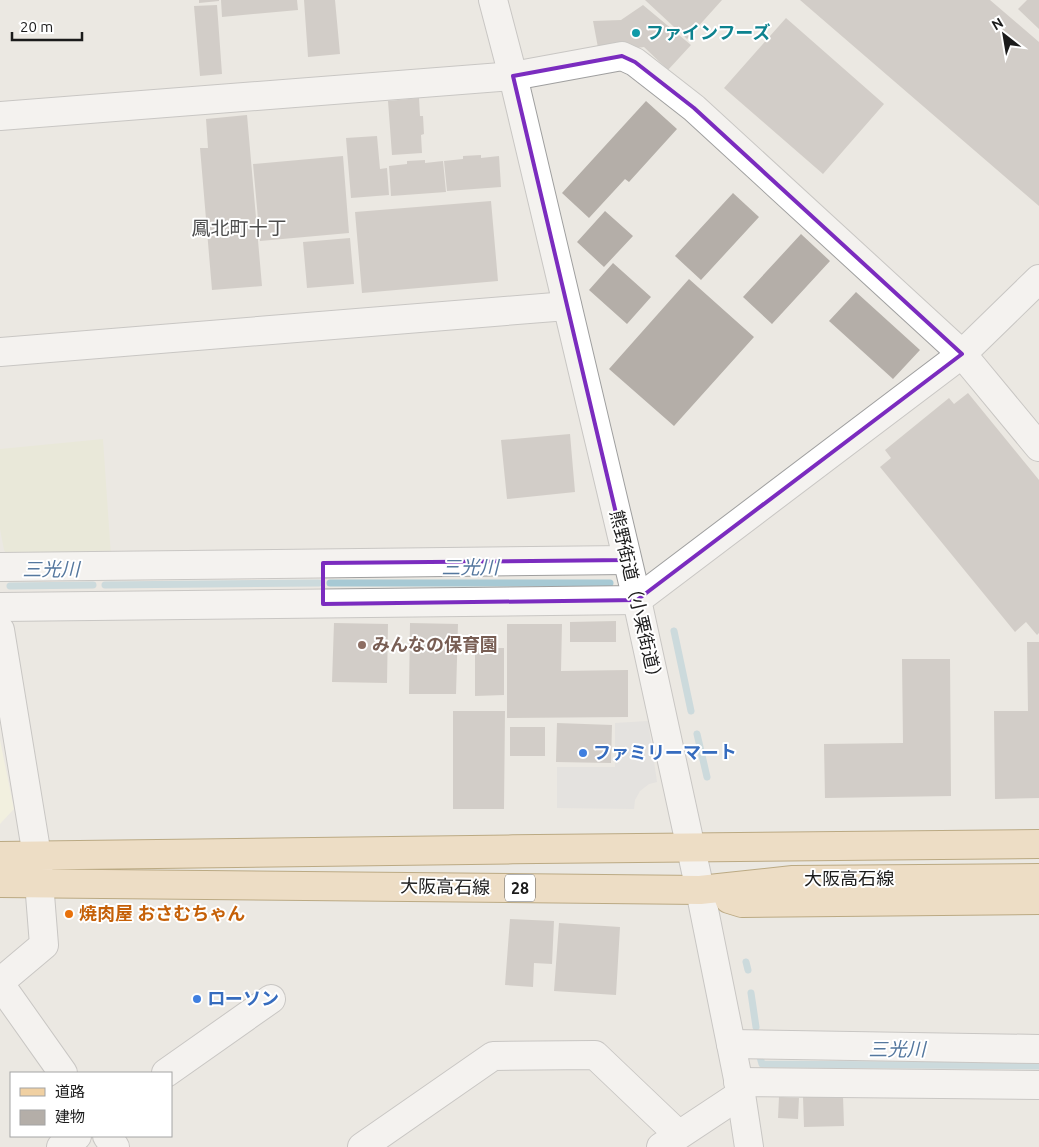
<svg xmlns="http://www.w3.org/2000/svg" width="1039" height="1147" viewBox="0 0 1039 1147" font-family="Ubuntu,'Noto Sans JP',sans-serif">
	<rect width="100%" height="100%" fill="#ebe8e2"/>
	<path fill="#fafadc" d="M0,740L14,809L0,824Z"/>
	<path fill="#e6e8cf" d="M103,439L111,556L9,557L4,550L0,529V449Z"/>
	<path fill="#dbdbdb" d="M648,721L657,782L649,784L640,791L635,800L634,809L557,808V767H615V723Z"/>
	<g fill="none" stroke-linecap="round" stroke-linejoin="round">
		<path stroke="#a7c9d4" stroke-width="7" d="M330,583H610
			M105,585L319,583
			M10,586L93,585
			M674,631L691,711
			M697,734L707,777
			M746,962L748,970
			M751,993L756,1027
			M760,1057L762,1064L1039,1066"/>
	</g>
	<path fill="#b4aea8" d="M199,0H219V1L199,3Z
		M221,0H297L298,10L222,17Z
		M304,0H335L340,54L308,57Z
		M645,0H722L687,39Z
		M800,0H990L1039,42V206Z
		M1027,0H1039V29L1018,9Z
		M217,5L222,74L200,76L194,6Z
		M643,5L691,45L668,70L644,47L599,53L593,21L621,20Z
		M786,18L884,104L823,174L724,88Z
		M419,98L420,116H423L424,134L421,135L422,153L392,155L388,101Z
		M646,101L677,129L629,182L625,179L589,218L562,193Z
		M247,115L262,286L212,290L200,148H208L206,119Z
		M377,136L380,169L387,168L389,195L351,198L346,138Z
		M481,155V158L499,156L501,187L447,191L444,161L463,159V156Z
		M343,156L349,233L260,241L253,164Z
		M425,160V163L443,161L446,192L391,196L389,166L407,164V161Z
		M733,193L759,217L701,280L675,256Z
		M491,201L498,281L362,293L355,212Z
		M605,211L633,236L604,267L577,242Z
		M801,234L830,261L772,324L743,297Z
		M350,238L354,284L307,288L303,242Z
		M613,263L651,297L627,324L589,290Z
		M689,279L754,337L674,426L609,369Z
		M856,292L920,350L893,379L829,321Z
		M968,393L1039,480V633L1037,635L1026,622L1015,632L880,467L891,458L885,450L949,398L954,404Z
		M570,434L575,492L507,499L501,440Z
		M616,621V642H570V622Z
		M334,623L388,624L387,683L332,682Z
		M410,623L458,624L456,694H409Z
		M507,624H562L561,671L628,670V717L507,718Z
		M1027,642H1039V798L995,799L994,711H1028Z
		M475,648H504V695L475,696Z
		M902,659H950L951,796L825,798L824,744L903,743Z
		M453,711H505L504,809H453Z
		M557,723L612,725L611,763L556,762Z
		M510,727H545V756H510Z
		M510,919L554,921L552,964L534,963L533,987L505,985Z
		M559,923L620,927L616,995L554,991Z
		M843,1096L844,1126L804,1127L803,1097Z
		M779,1097L799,1098L798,1119L778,1118Z"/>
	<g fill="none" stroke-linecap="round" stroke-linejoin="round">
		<g stroke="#9f9f9f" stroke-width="30">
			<path id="minor" d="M0,116L513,76L622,56L635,62L694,108L962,354L1039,447
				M0,352L567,306
				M0,567L627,560
				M0,607L637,600L962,354L1039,279
				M0,982L44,945L39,882
				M0,984L63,1073
				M731,1044L1039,1049
				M166,1073L271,999
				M738,1082L1039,1085
				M107,1136L115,1147
				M61,1147L77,1136
				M362,1147L493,1056L595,1055L679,1135
				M661,1147L741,1094"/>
		</g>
		<g stroke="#9f9f9f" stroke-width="30">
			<path id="tertiary" d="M493,0L513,76L637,600L700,890L741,1094L749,1147
				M0,630L37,856L39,878"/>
		</g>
		<g stroke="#815f11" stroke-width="30">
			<path id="primary" d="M0,856C346,853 693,845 1039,844
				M0,883L700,890L793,880L1039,878
				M729,899L742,903L1039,900"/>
		</g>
		<use href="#minor" stroke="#fff" stroke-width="28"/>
		<use href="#tertiary" stroke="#fff" stroke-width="28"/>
		<use href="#primary" stroke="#f0d0a2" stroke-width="28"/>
	</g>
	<path d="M0 0H1039V1147H0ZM622,56L635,62L694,108L962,354L637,600L323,604V563L627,560L513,76Z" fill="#ebe8e2" fill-opacity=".55" fill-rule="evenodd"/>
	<path fill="none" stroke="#7b2cbf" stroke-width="4" stroke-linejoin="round" d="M622,56L635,62L694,108L962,354L637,600L323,604V563L627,560L513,76Z"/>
	<circle fill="#0f9aa8" stroke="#fff" stroke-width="2" cx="636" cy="33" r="5"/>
	<circle fill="#8d6e63" stroke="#fff" stroke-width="2" cx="362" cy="645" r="5"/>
	<g fill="#3f7fe0" stroke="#fff" stroke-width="2">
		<circle cx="583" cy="753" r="5"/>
		<circle cx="197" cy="999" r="5"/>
	</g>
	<circle fill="#e8710a" stroke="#fff" stroke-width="2" cx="69" cy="914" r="5"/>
	<g text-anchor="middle" stroke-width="4" stroke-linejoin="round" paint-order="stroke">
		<rect fill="#fff" stroke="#5f5f5f" stroke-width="1" x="505" y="874.5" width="30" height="27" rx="4"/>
		<g font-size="16" font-weight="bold" fill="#1b1b1b">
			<text x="520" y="894">28</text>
		</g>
		<g font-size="18" font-weight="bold" fill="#0d838f" stroke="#fff" text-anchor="start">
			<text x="646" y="39">ファインフーズ</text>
		</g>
		<g font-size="18" fill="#1b1b1b" stroke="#fff">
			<text transform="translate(636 598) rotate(77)" y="6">熊野街道（小栗街道）</text>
			<text x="849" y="885">大阪高石線</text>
			<text transform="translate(445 887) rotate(1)" y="6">大阪高石線</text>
		</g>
		<g font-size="18" font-weight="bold" fill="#785e54" stroke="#fff" text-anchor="start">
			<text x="372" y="651">みんなの保育園</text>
		</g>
		<g font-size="18" font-weight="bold" fill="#366cbe" stroke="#fff" text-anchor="start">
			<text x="593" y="759">ファミリーマート</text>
			<text x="207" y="1005">ローソン</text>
		</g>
		<g font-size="18" font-weight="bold" fill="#c56008" stroke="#fff" text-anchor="start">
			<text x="79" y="920">焼肉屋 おさむちゃん</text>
		</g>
		<g font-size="19" fill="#4e4e4e" stroke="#fff">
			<text x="239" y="235">鳳北町十丁</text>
		</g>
		<g font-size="19" font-style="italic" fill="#54779e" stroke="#fff">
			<text x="470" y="574">三光川</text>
			<text x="51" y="576">三光川</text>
			<text x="897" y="1056">三光川</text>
		</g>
	</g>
	<rect x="10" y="1072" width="162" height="65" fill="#ffffff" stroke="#a4a4a4"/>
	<rect x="20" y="1088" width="25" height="8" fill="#f0d0a2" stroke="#a4a4a4"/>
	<text x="55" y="1097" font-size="15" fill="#1b1b1b">道路</text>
	<rect x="20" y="1110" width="25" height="15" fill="#b4aea8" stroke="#a4a4a4"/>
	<text x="55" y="1122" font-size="15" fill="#1b1b1b">建物</text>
	<g transform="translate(1004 35) rotate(329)" stroke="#ffffff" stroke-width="4" paint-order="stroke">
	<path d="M0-4L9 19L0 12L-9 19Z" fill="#1b1b1b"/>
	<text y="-8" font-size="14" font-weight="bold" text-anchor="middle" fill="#1b1b1b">N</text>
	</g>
	<path d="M12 32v8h70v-8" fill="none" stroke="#1b1b1b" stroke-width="2.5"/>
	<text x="20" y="32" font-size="15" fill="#1b1b1b" stroke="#ffffff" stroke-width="4" paint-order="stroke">20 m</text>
</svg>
